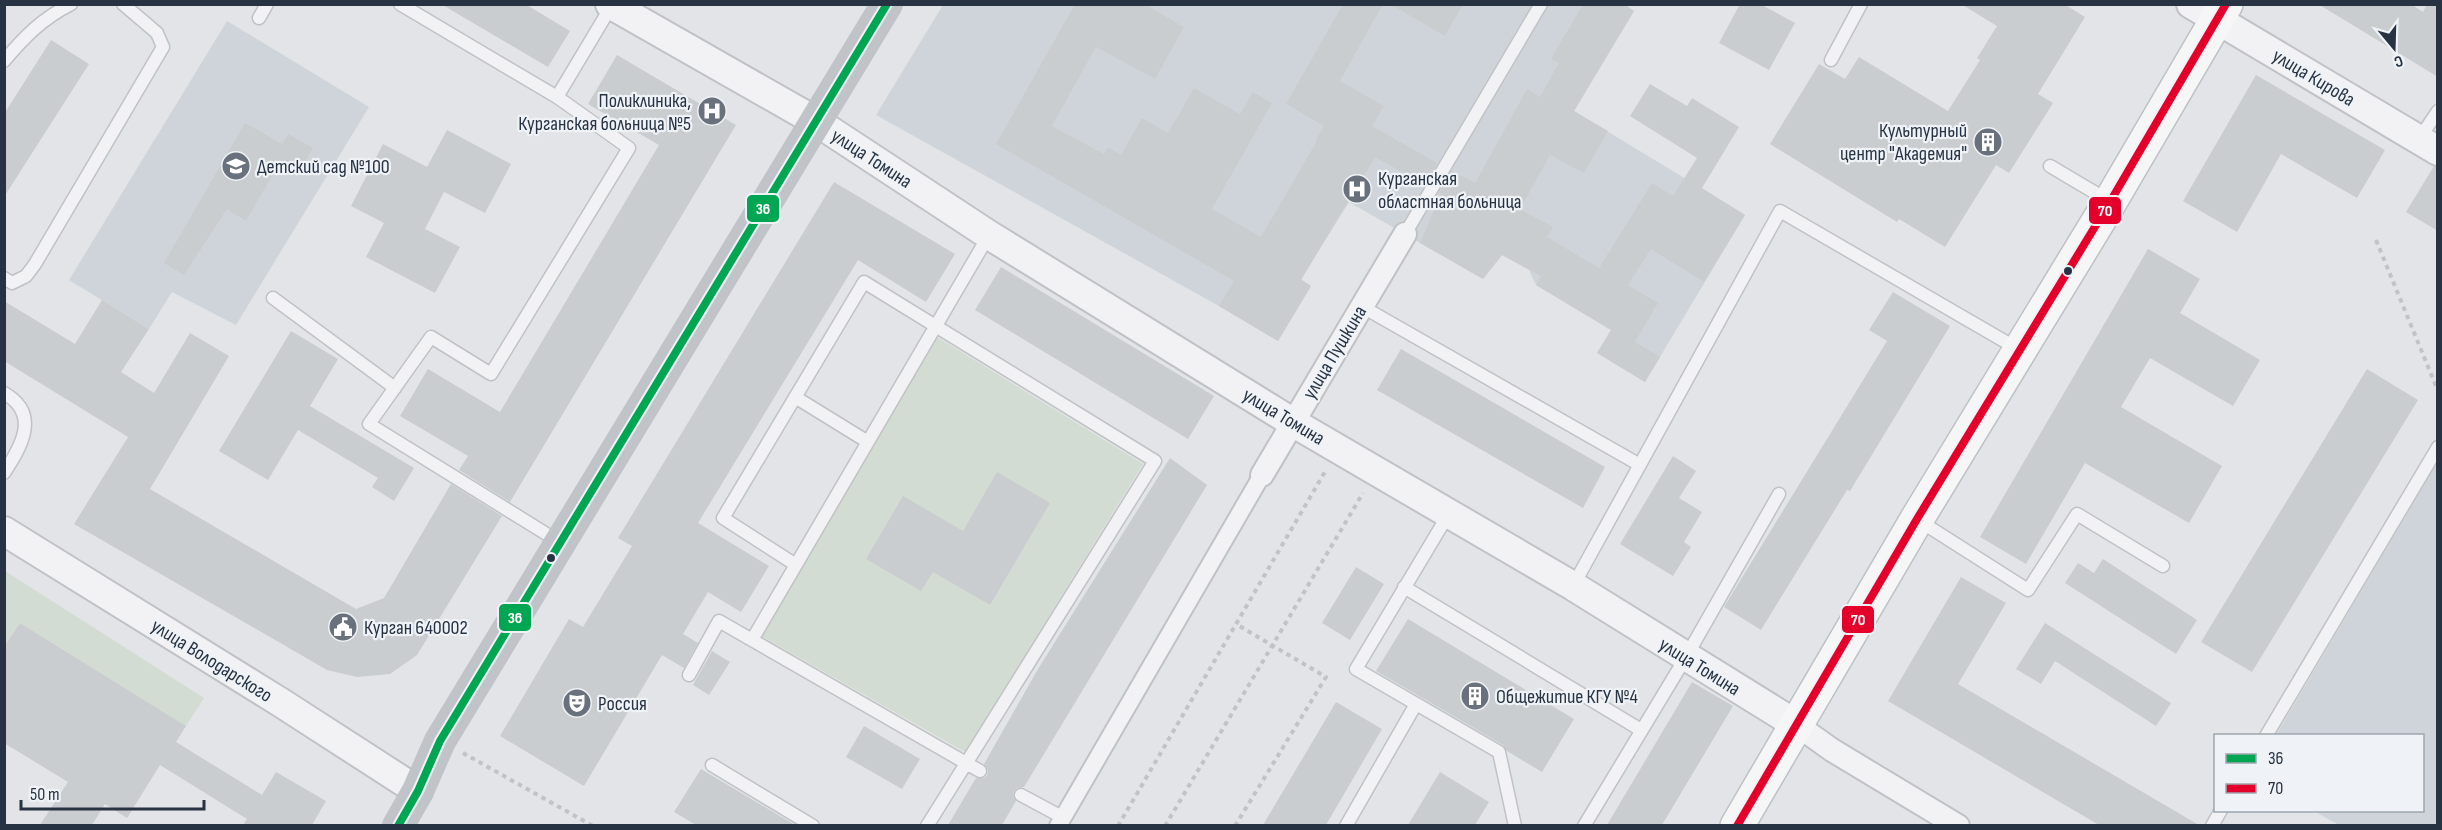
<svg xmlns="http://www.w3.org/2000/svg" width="2442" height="830" viewBox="0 0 2442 830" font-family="'Sofia Sans Condensed',sans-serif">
	<rect width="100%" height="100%" fill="#e2e4e7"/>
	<path fill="#cfd4db" d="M943,5H1624L1634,11L1574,111L1745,215L1645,382L1597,353L1611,330L1536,285L1529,270L1502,255L1483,279L1349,202L1301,279L1311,286L1278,341L1219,306L876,115Z
		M227,21L369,107L236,325L172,292L149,329L69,280Z
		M2435,466L2438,467L2437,825H2339L2314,811L2422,810V736L2276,735Z"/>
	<path fill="#d3dcd2" d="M937,337L1143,464L965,752L761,636Z
		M5,571L204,698L186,726L20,623L5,647Z"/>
	<path fill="#cacdd0" d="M441,4H525L570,31L548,67Z
		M1075,4H1144L1184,27L1155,79L1096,47L1052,126L1104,154L1108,147L1121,155L1142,118L1168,133L1194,88L1240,114L1253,92L1272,103L1212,209L1261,237L1317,141L1316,140L1324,126L1286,104L1343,4H1383L1340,81L1384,106L1372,126L1437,163L1425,185L1375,157L1301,280L1311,286L1278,341L1219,306L1234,281L996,144Z
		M1390,4H1463L1445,36Z
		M1583,4H1624L1634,11L1574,111L1608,131L1584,173L1550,155L1520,209L1553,227L1547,237L1599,268L1652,183L1673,196L1697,158L1630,116L1650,84L1687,106L1692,98L1739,127L1702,188L1745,215L1704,282L1651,249L1628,285L1658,303L1635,342L1660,357L1645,382L1597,353L1611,330L1536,285L1541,276L1502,255L1483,279L1420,243L1441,194L1439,193L1452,171L1475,183L1527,89L1540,97L1559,63L1551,59Z
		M1740,4H1760L1795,23L1769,70L1719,43Z
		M1961,4H2064L2085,17L2038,94L2053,103L2009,173L1996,165L1945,247L1899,219L1897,222L1770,144L1819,64L1845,79L1859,57L1948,111L1980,60L1977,58L1997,26Z
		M2318,4H2411L2423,12L2427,4H2438V77Z
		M51,40L89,64L4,197V114Z
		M617,55L736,125L510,502L459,470L468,456L400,416L428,369L500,412L659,145L588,104Z
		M2256,75L2385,150L2357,198L2281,154L2237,232L2183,201Z
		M245,123L282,144L288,134L313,148L299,173L280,162L246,221L227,209L184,275L164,263Z
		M447,130L511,164L485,213L444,192L425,229L460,247L435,293L366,257L384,223L351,206L383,144L427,167Z
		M2434,166L2438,167V231L2406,212Z
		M834,182L955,254L926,302L858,260L698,523L769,566L741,612L708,592L683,634L698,643L684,668L662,655L584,786L500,736L569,619L583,627L632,546L618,538Z
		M2148,249L2200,279L2180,313L2260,360L2233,406L2150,358L2121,407L2222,466L2189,523L2085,463L2026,564L1980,537Z
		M1001,267L1214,396L1188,439L975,310Z
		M1893,292L1950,326L1850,491L1847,490L1761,630L1724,607L1887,341L1869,330Z
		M102,300L149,329L121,372L154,393L190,333L229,356L150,489L356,609L384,598L451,484L502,516L417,655L390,674L357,677L327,670L74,524L128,437L4,361V301L75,344Z
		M291,331L338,359L310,406L414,468L394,501L372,487L378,478L298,430L268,480L219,451Z
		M1401,349L1605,467L1583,508L1377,390Z
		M2367,369L2418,400L2252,672L2201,642Z
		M1673,456L1696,471L1679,498L1702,512L1684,542L1691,547L1673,576L1620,544Z
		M1170,458L1207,485L1024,787L1017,788L1014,791L1013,796L1016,801L1002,825H948L976,778H984L987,776L988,770L984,764L1038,669Z
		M997,472L1050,503L990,605L933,572L921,591L866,559L903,496L963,531Z
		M2103,559L2197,620L2176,654L2065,583L2078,563L2094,573Z
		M1356,567L1384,584L1350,640L1322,623Z
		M1961,577L2006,603L1958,684L2199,825H2099L1888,701Z
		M1408,619L1574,719L1542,772L1507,751L1503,745L1376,671Z
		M20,623L186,726L176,742L262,795L276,772L326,801L312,825H243L247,819L160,765L127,818L105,804L92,825H40L68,782L4,743V647Z
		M2045,623L2171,703L2156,726L2055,661L2041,684L2016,669Z
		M712,651L730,662L709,695L693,685Z
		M1692,682L1733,706L1662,825H1607Z
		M1336,702L1382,729L1326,825H1263Z
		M864,726L920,759L902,789L846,757Z
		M701,769L795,825H696L674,812Z
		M1440,772L1489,802L1475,825H1408Z"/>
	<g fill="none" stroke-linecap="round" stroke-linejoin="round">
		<g stroke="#c0c2c5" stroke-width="15">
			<path id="service" d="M400,4L557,97L629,148L491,374L431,337L369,424L561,543
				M259,18L267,4
				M1831,60L1861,4
				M4,61C25,36 42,19 71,4
				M557,97L612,5
				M2419,139L2438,111
				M2050,166L2109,201
				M1405,234L1541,4
				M4,278L12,283L26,276L35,264L163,47L157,33L123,4
				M273,298L395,388
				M1361,306L1640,465
				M4,393C41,414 21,447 4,473
				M795,397L868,442
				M1448,515L1356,669L1499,752L1515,826
				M1918,520L2028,590L2077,514L2163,566
				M796,565L723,518L864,282L1155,461L927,826
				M1573,586L1780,211L2018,349
				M1404,587L1641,730
				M689,675L719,621L752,640
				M2266,736L2438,447
				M712,765L813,826
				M980,771L752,640L989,235
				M1021,795L1062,817
				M1346,826L1416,704
				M1584,826L1686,657L1779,494
				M2212,826L2221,810"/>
		</g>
		<g stroke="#c0c2c5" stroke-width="20">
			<path id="pedestrian" d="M1058,826L1262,475"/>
		</g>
		<g stroke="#c0c2c5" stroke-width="26">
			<path id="minor" d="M1262,475L1405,234
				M1797,725L1832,750L1958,826"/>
		</g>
		<g stroke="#c0c2c5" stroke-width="32">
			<path id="tertiary" d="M610,4L817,122L989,235L1292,422L1573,586L1797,725
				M2191,4L2438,151
				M4,531L280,702L418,791"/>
		</g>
		<g stroke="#bec1c5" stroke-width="36">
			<path id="primary" d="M1737,826L1917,519L2110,202L2226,4"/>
		</g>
		<path stroke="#c0c3c7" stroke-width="4" stroke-dasharray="4.5 4.5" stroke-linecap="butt" d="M2376,240L2438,391
			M463,753L593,826
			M1118,826L1326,470
			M1165,826L1363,493
			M1235,826L1326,677L1236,624"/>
		<use href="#service" stroke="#f2f2f4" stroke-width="12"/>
		<use href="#pedestrian" stroke="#f2f2f4" stroke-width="16"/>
		<use href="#minor" stroke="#f2f2f4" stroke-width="22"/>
		<use href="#tertiary" stroke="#f2f2f4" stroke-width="28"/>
		<path stroke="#c0c3c7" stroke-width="32" d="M398,826L418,791L440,741L887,4"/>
		<use href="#primary" stroke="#f6f6f7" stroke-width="33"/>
		<g stroke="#eff3f7" stroke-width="12">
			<path id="bus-1" d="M398,826L418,791L440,741L887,4"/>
		</g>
		<g stroke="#eff3f7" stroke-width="12">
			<path id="bus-2" d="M1737,826L1917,519L2110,202L2226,4"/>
		</g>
		<use href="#bus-1" stroke="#00a651" stroke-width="8"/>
		<use href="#bus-2" stroke="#e4002b" stroke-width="8"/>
	</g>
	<defs>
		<g id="hospital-disc" transform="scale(1.5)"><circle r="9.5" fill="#68717c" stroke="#eff3f7"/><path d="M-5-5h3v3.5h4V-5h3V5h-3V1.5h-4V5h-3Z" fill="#fff"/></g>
		<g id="building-disc" transform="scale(1.5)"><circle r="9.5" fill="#68717c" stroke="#eff3f7"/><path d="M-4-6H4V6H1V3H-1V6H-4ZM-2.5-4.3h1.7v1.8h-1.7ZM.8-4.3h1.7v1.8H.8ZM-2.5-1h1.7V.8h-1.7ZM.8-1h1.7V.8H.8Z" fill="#fff"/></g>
		<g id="school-disc" transform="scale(1.5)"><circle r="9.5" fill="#68717c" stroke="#eff3f7"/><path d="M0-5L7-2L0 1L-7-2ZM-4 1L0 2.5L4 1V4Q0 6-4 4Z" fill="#fff"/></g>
		<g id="civic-disc" transform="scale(1.5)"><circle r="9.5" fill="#68717c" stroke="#eff3f7"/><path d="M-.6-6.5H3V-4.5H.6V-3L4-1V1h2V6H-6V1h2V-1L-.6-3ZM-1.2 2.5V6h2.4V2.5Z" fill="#fff"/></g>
		<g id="theatre-disc" transform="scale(1.5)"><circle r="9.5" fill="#68717c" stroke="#eff3f7"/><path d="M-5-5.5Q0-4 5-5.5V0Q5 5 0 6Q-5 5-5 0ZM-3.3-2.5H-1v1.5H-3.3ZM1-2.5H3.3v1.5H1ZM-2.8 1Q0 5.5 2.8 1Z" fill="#fff"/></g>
	</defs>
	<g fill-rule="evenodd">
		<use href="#hospital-disc" x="712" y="111"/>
		<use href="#building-disc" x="1988" y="142"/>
		<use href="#school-disc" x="236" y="166"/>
		<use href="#hospital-disc" x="1357" y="189"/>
		<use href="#civic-disc" x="343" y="627"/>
		<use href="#building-disc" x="1475" y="696"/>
		<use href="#theatre-disc" x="577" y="703"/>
	</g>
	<g fill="#273343" stroke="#eff3f7" stroke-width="2">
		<circle cx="2068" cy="271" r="5"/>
		<circle cx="551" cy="558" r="5"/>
	</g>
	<g text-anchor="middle" stroke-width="4.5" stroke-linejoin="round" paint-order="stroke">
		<g font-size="20" fill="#273343" stroke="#eff3f7">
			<text transform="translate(2314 77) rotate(31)" y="7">улица Кирова</text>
			<text transform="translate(872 158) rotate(33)" y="7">улица Томина</text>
			<text transform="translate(1334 352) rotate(-59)" y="7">улица Пушкина</text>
			<text transform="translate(1284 416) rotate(31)" y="7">улица Томина</text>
			<text transform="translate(212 660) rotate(32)" y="7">улица Володарского</text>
			<text transform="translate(1700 666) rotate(32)" y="7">улица Томина</text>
		</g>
		<g font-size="20" fill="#273343" stroke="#eff3f7" text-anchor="start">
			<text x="691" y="107" text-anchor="end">Поликлиника,<tspan x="691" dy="23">Курганская больница №5</tspan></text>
			<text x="1967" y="137" text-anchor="end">Культурный<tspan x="1967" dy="23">центр "Академия"</tspan></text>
			<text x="257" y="173">Детский сад №100</text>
			<text x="1378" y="185">Курганская<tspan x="1378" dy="23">областная больница</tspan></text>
			<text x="364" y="634">Курган 640002</text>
			<text x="1496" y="703">Общежитие КГУ №4</text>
			<text x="598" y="710">Россия</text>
		</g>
	</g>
	<g stroke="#eff3f7" stroke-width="2">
		<rect x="746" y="194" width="34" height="29" rx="6" fill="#00a651"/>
		<rect x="2088" y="196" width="34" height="29" rx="6" fill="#e4002b"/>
		<rect x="498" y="603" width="34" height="29" rx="6" fill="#00a651"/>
		<rect x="1841" y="605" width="34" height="29" rx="6" fill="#e4002b"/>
	</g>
	<g font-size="16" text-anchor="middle" font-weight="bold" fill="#fff">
		<text x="763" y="214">36</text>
		<text x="2105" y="216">70</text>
		<text x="515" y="623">36</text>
		<text x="1858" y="625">70</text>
	</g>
	<rect width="2442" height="830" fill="none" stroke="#273343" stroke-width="12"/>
	<rect x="2214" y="734" width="210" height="78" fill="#eff3f7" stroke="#9fa6af" stroke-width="1.5"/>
	<rect x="2226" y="754" width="30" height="9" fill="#00a651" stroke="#9fa6af" stroke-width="1.5"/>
	<text x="2268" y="764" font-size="18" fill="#273343">36</text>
	<rect x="2226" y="784" width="30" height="9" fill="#e4002b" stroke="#9fa6af" stroke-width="1.5"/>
	<text x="2268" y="794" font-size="18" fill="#273343">70</text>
	<g transform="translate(2394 48) rotate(161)" stroke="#eff3f7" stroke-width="4.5" paint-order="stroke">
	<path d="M0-4.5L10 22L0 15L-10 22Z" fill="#273343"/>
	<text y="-9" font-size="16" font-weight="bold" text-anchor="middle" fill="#273343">С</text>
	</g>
	<path d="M21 800v9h183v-9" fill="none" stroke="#273343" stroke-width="3"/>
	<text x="30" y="800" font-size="18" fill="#273343" stroke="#eff3f7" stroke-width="4.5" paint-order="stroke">50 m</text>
</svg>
